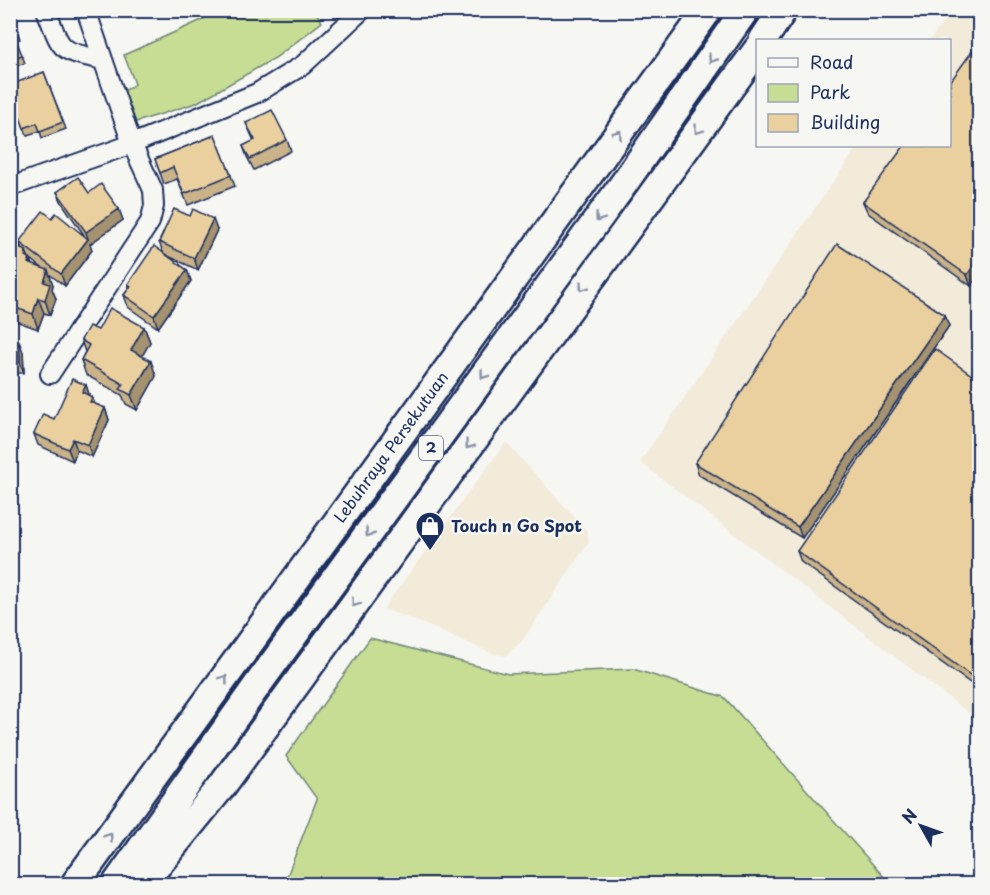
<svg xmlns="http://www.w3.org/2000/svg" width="990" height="895" viewBox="0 0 990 895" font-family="'Playpen Sans',sans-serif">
	<rect width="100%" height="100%" fill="#f6f6f2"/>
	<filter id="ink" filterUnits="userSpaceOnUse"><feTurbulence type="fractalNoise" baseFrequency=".0167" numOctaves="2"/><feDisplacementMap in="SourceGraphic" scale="12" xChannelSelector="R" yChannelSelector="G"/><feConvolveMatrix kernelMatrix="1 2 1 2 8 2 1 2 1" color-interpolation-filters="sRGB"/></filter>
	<g filter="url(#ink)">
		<path fill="#f3ebd9" d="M948,11H979V721L640,462L858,146H950V40H930L947,17Z
			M506,442L587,531L589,542L522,641L506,656L494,654L414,620L383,609Z"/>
		<path fill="#c6dd93" stroke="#708678" stroke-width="1.5" d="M201,11H315L322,22L275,58L196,103L136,122L124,91L135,84L124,55L204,19Z
			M370,638L508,674L633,669L724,697L885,878L882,884H284L317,799L286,756Z"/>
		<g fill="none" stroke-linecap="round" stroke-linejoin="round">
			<g stroke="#1b2f5e" stroke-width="22">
				<path id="minor" d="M46,10C63,53 58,50 103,60
					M10,187L132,144L257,93L303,65L362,10
					M50,374L150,222L154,206L153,190L132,144L86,10"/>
			</g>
			<g stroke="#1b2f5e" stroke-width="32">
				<path id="highway" d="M763,40L783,10
					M75,884L708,10
					M116,884L261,680L620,189L745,10
					M142,884L222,786L758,49"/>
			</g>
			<use href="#minor" stroke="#f6f6f2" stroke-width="18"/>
			<use href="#highway" stroke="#f6f6f2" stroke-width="27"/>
		</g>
		<path fill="#cab389" stroke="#1b2f5e" stroke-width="1.5" fill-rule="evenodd" d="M10,18H13L20,39L16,40L25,63L10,68Z
			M980,55V274L971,286L868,213L863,202Z
			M44,72L66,129L42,138L40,131L27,135L10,91Z
			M246,123L287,140L291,151L254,170L247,157L243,146L254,141Z
			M215,135L235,186L188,205L177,179L164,184L155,159Z
			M57,192L89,193L123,220L90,244L92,250L65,286L49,274L53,285L52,289L56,299L50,315L44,313L38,329L10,319V237L18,242L20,249H22L19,242L52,218L84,235L62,203ZM31,259L42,268L33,265Z
			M217,230L198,270L166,255L187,270L191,281L158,328L128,307L124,295L129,288L128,284L163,252L159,242Z
			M945,315L949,326L802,538L699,475L695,463Z
			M144,327L150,342L142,356L156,376L137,410L126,404L122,395L86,375L81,360L85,352L81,340L98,330Z
			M10,334L13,341L23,352L24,373H11L12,396H10Z
			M980,381V690L801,562L797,551Z
			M86,385L89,395L92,397L95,404L105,408L109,420L92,457L77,450L73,461L38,445L34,434L54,419Z"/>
		<path fill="#a4926f" stroke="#1b2f5e" stroke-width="1.5" d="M119,209L123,220L90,244L92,250L65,286L61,274L88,239L86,232Z
			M213,219L217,230L198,270L194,258Z
			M26,251L35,273L33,278L25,256Z
			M980,257V274L971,286L967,275Z
			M48,270L53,285L52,289L56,299L50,315L45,300L44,282Z
			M187,270L191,281L158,328L154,316Z
			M38,298L44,313L38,329L33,314Z
			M945,315L949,326L802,538L798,527Z
			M144,327L150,342L137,365L131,350Z
			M19,341L23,352L24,373L20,362Z
			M151,361L156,376L137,410L131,395Z
			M10,373H11L12,396L10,392Z
			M86,385L90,397L82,392Z
			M105,408L109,420L92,457L88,445Z
			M73,439L77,450L73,461L68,449Z"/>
		<path fill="#ebd09f" stroke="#1b2f5e" stroke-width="1.5" d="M10,18H13L18,31L13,33L22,55L10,59Z
			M973,50L980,55V257L967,275L863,202L904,146H950V82Z
			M44,72L63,122L40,131L37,123L24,128L10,91V85Z
			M272,110L287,140L250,159L243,146L255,140L246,123Z
			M215,135L231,175L184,194L173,167L160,173L155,159Z
			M78,177L89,193L101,184L119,209L86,232L57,192Z
			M174,209L190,216L193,209L213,219L194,258L159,242Z
			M43,211L52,218L56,213L88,239L61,274L19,242Z
			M10,237L18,242L16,247L26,251L25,256L30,258L28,263L48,270L44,282L50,284L45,300L38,298L33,314L10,306Z
			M837,244L945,315L798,527L695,463Z
			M154,246L187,270L154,316L124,295L131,286L128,284Z
			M110,308L144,327L131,350L151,361L131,395L120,389L123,384L81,360L89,345L81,340L89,326L98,330Z
			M10,341H19L20,362H10Z
			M935,349L980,381V682L797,551Z
			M72,379L86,385L82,392L92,397L90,402L105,408L88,445L73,439L68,449L34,434L43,414L54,419Z"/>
		<defs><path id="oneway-chevron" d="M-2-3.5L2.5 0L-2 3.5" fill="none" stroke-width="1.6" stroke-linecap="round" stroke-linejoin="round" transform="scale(1.5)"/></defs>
		<g stroke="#8892a8">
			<use href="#oneway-chevron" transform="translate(712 59) rotate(124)"/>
			<use href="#oneway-chevron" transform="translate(698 130) rotate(126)"/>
			<use href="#oneway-chevron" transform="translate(618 134) rotate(-54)"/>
			<use href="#oneway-chevron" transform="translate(599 218) rotate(126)"/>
			<use href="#oneway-chevron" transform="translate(583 287) rotate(126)"/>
			<use href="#oneway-chevron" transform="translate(484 375) rotate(126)"/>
			<use href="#oneway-chevron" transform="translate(469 445) rotate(126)"/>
			<use href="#oneway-chevron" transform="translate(369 533) rotate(126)"/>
			<use href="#oneway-chevron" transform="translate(355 603) rotate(126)"/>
			<use href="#oneway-chevron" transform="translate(224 679) rotate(-54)"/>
			<use href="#oneway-chevron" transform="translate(109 837) rotate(-54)"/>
		</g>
	</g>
	<defs>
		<g id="shop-pin" transform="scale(1.5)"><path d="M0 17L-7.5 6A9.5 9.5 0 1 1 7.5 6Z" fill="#1b2f5e" stroke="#f6f6f2"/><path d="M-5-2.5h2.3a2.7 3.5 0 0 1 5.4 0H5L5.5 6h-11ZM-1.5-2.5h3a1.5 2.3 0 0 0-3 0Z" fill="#fff"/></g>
	</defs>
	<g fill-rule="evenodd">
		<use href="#shop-pin" x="430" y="526"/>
	</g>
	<g text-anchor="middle" stroke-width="5" stroke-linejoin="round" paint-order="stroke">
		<rect fill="#f6f6f2" stroke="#5d6b8a" stroke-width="1.5" x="419" y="436" width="24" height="24" rx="4.5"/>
		<g font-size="15" font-weight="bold" fill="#1b2f5e">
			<text x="431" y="453">2</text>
		</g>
		<g font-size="16" fill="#1b2f5e" stroke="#f6f6f2">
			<text transform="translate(391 447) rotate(-54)" y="6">Lebuhraya Persekutuan</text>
		</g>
		<g font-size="16" font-weight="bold" fill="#1b2f5e" stroke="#f6f6f2" text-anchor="start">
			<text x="451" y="532">Touch n Go Spot</text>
		</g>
	</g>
	<rect width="990" height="895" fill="none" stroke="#f6f6f2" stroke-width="36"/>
	<rect x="18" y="18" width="954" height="859" fill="none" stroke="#1b2f5e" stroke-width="2" filter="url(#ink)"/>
	<rect x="756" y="39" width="195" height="108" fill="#f6f6f2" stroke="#9ea6b7" stroke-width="1.5"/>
	<rect x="768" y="58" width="30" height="9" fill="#f6f6f2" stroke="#9ea6b7" stroke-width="1.5"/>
	<text x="810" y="69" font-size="18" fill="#1b2f5e">Road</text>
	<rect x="768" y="84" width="30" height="18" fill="#c6dd93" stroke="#9ea6b7" stroke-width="1.5"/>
	<text x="810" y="99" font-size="18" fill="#1b2f5e">Park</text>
	<rect x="768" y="114" width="30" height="18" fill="#ebd09f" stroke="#9ea6b7" stroke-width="1.5"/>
	<text x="810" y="129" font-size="18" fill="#1b2f5e">Building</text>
	<g transform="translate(921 826) rotate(310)" stroke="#f6f6f2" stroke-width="4.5" paint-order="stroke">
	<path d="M0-4.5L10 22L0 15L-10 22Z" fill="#1b2f5e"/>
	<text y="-9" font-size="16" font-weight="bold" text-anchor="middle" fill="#1b2f5e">N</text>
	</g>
</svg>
